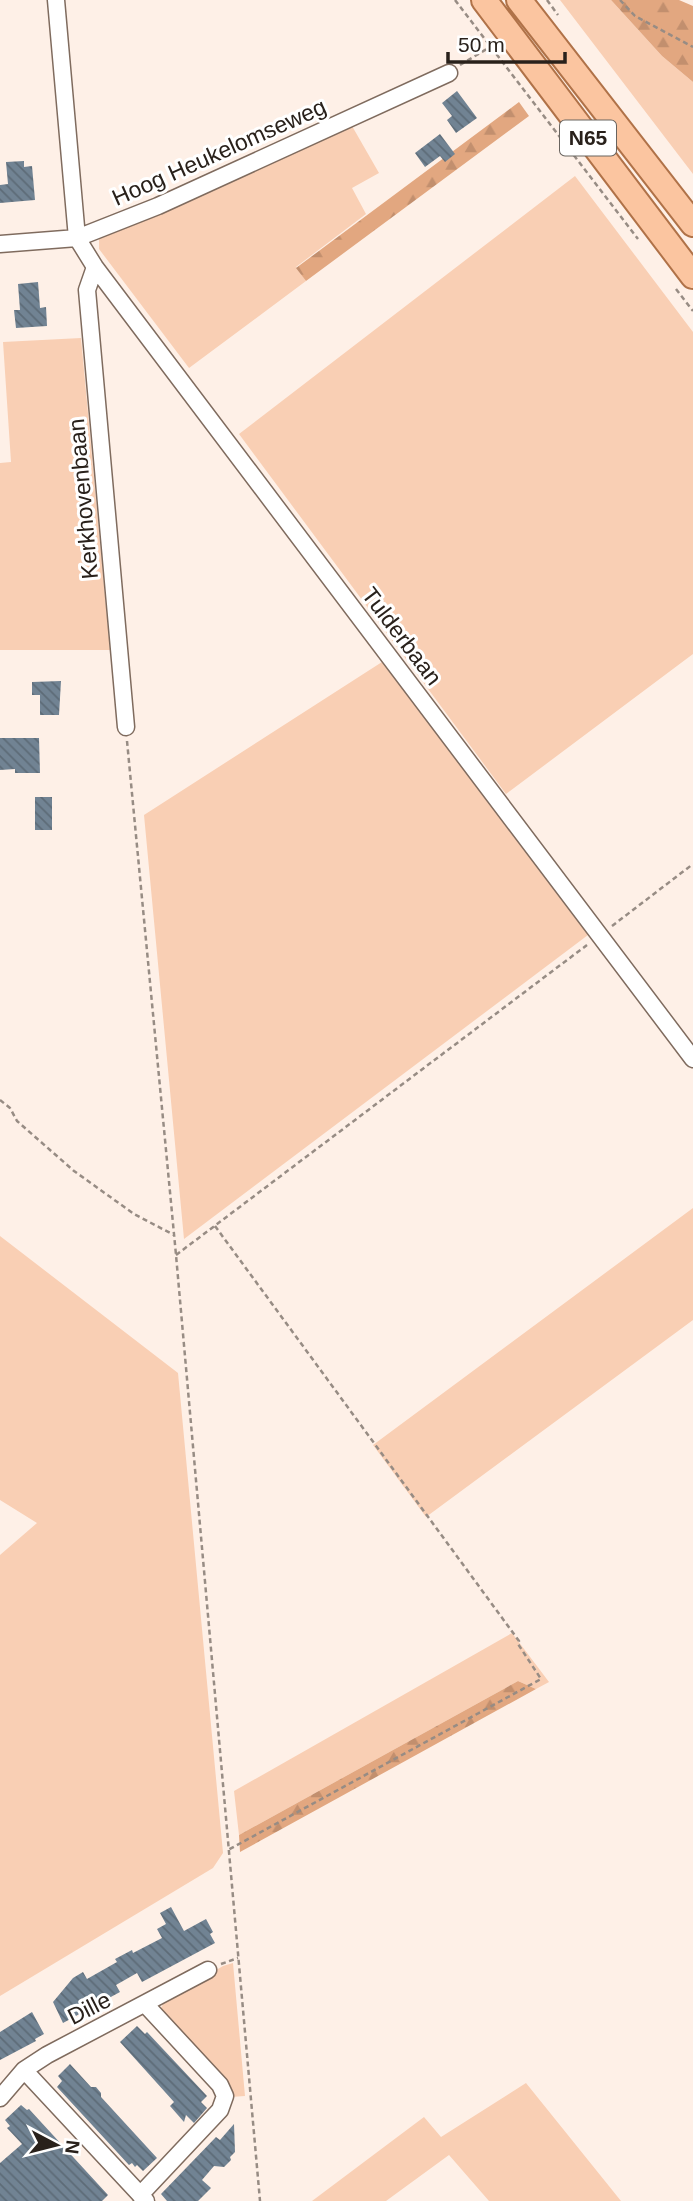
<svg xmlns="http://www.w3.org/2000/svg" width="693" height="2201" viewBox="0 0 693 2201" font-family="Arial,sans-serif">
	<defs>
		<pattern id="forest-firs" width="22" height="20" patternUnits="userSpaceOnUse" patternTransform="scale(1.75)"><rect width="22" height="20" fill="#e2a780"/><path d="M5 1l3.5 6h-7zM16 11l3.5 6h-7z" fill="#c28f6e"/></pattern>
		<pattern id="building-back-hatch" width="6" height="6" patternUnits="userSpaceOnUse" patternTransform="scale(1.75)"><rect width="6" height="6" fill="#718393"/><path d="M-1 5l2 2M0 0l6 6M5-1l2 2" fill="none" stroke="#5d6b77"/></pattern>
	</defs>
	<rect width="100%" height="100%" fill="#fef0e7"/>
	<path fill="#f9cfb4" d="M560,0H611L662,56L693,82V174Z
		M352,126L379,173L352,188L366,214L296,267L306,281L189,368L99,249V238Z
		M575,176L693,332V654L506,794L239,434Z
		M81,338L110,650H0V463L11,462L3,342Z
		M382,662L588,935L184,1239L144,815Z
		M693,1208V1320L426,1517L373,1445Z
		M0,1236L178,1373L223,1853L213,1868L0,1996V1555L37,1523L0,1500Z
		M512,1633L549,1682L536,1689L518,1681L239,1835L234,1791Z
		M233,1963L245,2096L231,2097L161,2008L165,2000L223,1966Z
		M526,2083L621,2201H489L449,2155L386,2201H312L424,2117L441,2137Z"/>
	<path fill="url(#forest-firs)" d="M611,0H679L693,6V82L662,56Z
		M519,102L529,116L306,281L296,268Z
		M518,1681L536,1689L240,1852L239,1835Z"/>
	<path fill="url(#building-back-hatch)" d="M457,91L477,118L456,133L447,120L452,116L442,103Z
		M440,134L455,154L445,162L440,156L425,167L415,153Z
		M24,161V167L32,166L35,200L0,203V185L8,184L6,162Z
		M38,282L40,308L46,307L47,326L16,328L14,310H20L18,284Z
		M61,681L59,715H40V695H32V682Z
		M0,738H39L40,773H15V769L0,770Z
		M35,797H52V830H35Z
		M171,1907L184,1931L206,1919L213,1932L210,1934L215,1943L142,1982L137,1973L116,1985L120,1992L63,2023L53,2002L73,1978L83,1972L87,1979L117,1962L115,1959L132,1950L133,1953L162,1938L157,1929L166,1924L160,1913Z
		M32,2012L44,2034L35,2039L36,2041L0,2060V2032Z
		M137,2026L145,2034L147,2032L207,2096L201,2102L207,2108L194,2123L186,2115L184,2122L170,2106L174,2102L120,2042Z
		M70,2064L91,2087H96L101,2093V2097L157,2158L143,2171L137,2165L135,2167L132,2163L129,2165L57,2087L62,2081L58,2076Z
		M21,2105L27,2110L29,2109L108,2195L102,2201H0V2163L22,2144L7,2128L10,2126L5,2120Z
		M234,2124L235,2152L230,2157L231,2160L224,2167L214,2166L202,2180L211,2188L198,2201H167L161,2194L216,2137L220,2140Z"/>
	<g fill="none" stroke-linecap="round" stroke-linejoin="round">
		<g stroke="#7f6b5e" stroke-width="19">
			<path id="minor" d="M56,0L77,238L95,267L693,1059
				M0,244L77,238L158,206L449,73
				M95,267L87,290L126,727
				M24,2070L146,2201
				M0,2098L24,2070L47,2055L208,1970
				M140,2195L220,2110L225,2096L220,2085L145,2004"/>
		</g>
		<g stroke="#b07248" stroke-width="28">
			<path id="primary" d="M484,0L693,276
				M519,0L693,224"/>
		</g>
		<path stroke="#978c84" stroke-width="2.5" stroke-dasharray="5 3.5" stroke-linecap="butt" d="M455,0L638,239
			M547,0L558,15
			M620,0L635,16L693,47
			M460,65L490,47
			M676,289L693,311
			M127,741L176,1255L260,2201
			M612,926L693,864
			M0,1100L10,1108L17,1121L74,1171L134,1214L174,1235
			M215,1226L519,1641L518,1644L541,1679L228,1850
			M176,1255L587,945
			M221,1964L238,1958"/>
		<use href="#minor" stroke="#fff" stroke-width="16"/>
		<use href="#primary" stroke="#fbc5a0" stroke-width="24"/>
	</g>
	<g text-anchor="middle" stroke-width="6" stroke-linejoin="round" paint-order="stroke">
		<rect fill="#fff" stroke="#69645f" stroke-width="2" x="560" y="120.5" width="56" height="35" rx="5"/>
		<g font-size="21" font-weight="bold" fill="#29211b">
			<text x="588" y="145">N65</text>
		</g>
		<g font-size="23" fill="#29211b" stroke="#fff">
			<text transform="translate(219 152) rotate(-24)" y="8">Hoog Heukelomseweg</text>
			<text transform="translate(83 499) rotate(-95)" y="8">Kerkhovenbaan</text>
			<text transform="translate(402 636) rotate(53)" y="8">Tulderbaan</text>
			<text transform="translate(89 2008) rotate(-27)" y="8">Dille</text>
		</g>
	</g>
	<g transform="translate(56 2145) rotate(97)" stroke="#ffffff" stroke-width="5" paint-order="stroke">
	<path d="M0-5L12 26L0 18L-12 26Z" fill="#29211b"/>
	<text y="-10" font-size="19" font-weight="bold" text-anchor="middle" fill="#29211b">N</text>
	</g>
	<path d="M448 52v10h117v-10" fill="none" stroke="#29211b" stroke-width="3.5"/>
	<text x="458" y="52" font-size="21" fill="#29211b" stroke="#ffffff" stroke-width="5" paint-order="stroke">50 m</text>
</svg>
